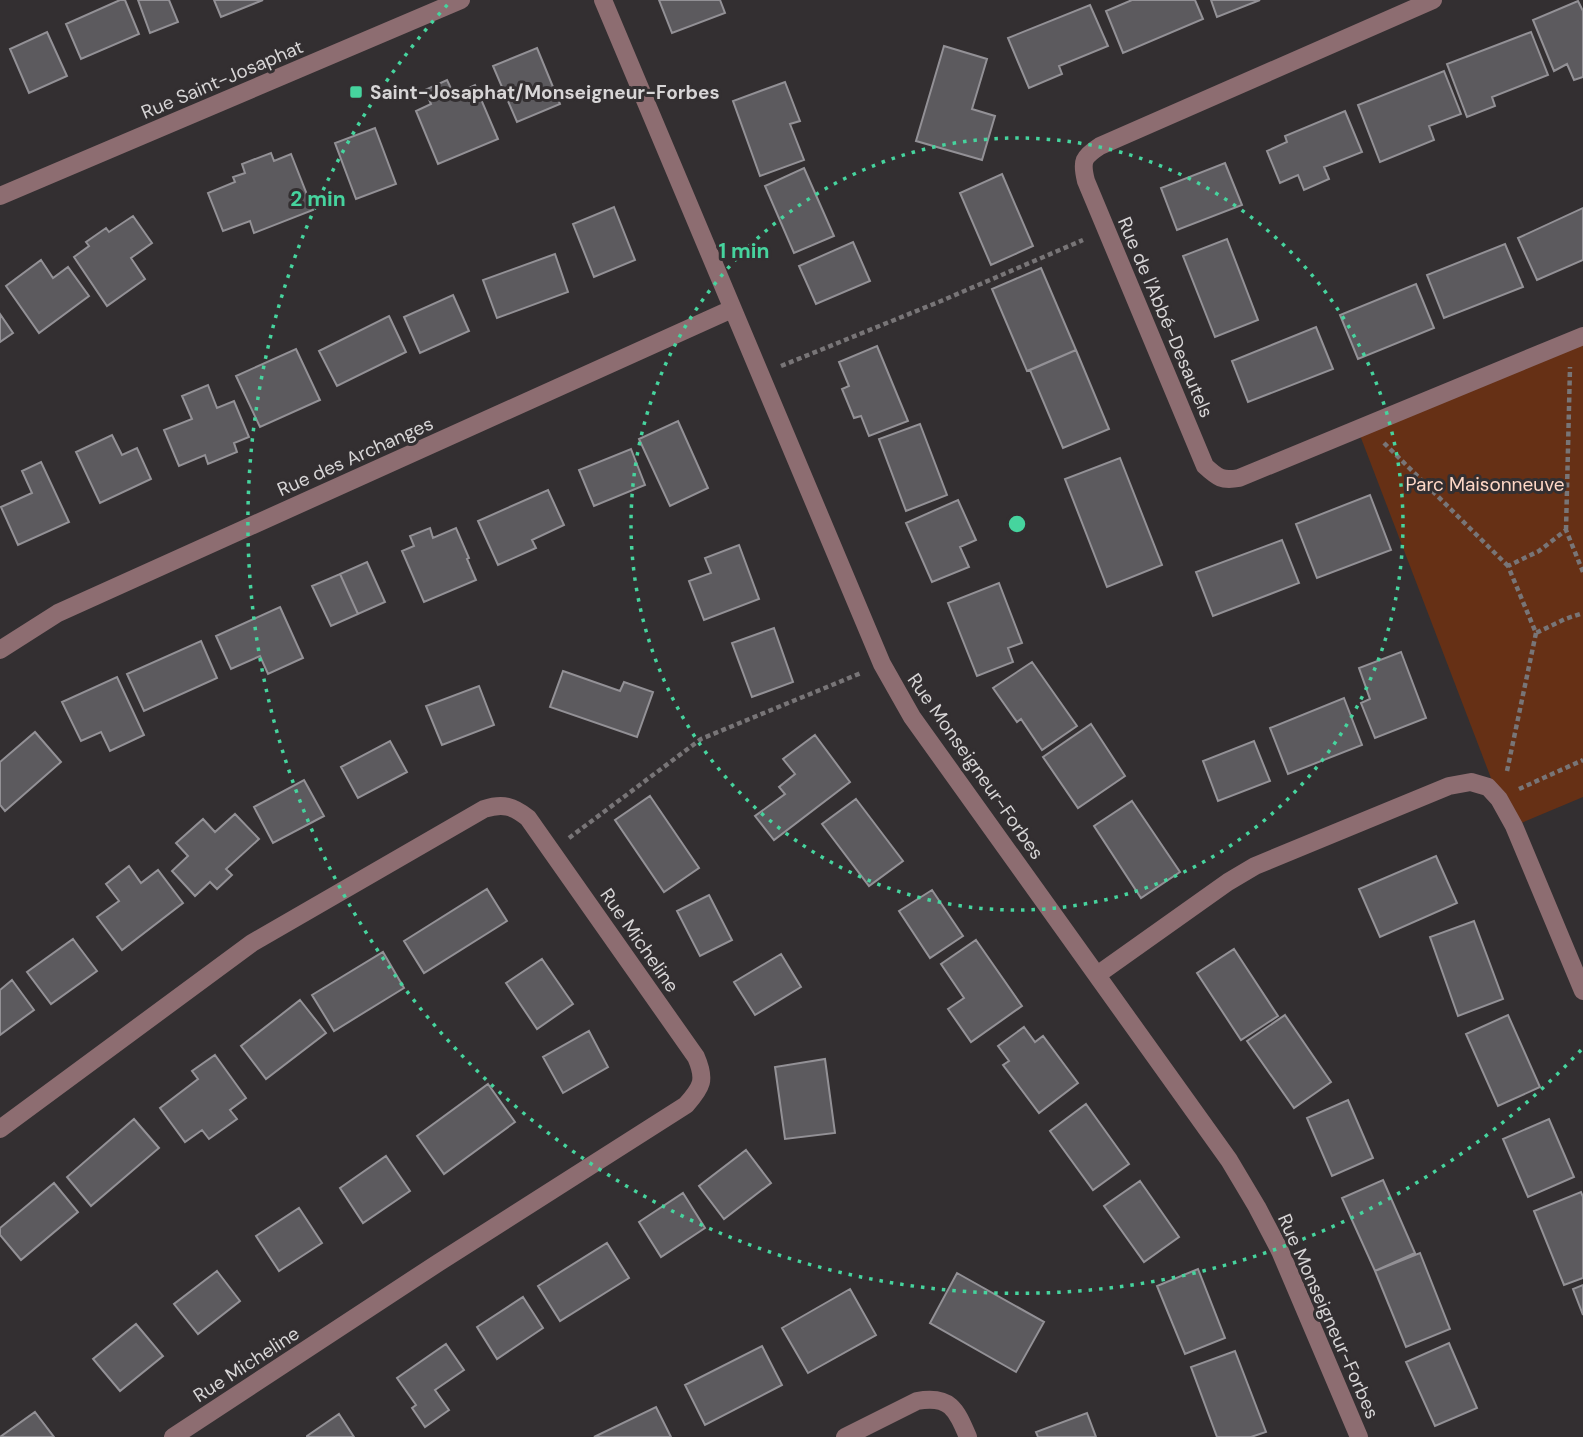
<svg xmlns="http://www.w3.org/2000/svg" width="1583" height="1437" viewBox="0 0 1583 1437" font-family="'DM Sans',sans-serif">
	<rect width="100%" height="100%" fill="#332f31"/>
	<path fill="#663015" d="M1583,336V797L1514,826L1499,799L1358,430Z"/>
	<path fill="#5c5a5e" stroke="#939196" stroke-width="2" d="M120,0H125L139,34L81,59L66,24Z
		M138,0H169L178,22L150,33Z
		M214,0H263L221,17Z
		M659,0H720L725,13L672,33Z
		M1132,0H1195L1203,19L1123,53L1106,11Z
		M1211,0H1260L1217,17Z
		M1578,1L1583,11V77L1574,80L1567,64L1554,71L1533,20Z
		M1090,5L1108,46L1059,66L1062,74L1029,88L1008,38Z
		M47,32L67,76L29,93L10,49Z
		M1531,32L1548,75L1492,97L1495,106L1467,117L1447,64Z
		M944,46L987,59L972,109L995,116L982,160L916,141Z
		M537,48L560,104L517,122L493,66Z
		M1444,71L1461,114L1429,126L1434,140L1380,162L1358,105Z
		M447,80L454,95L475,85L498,139L438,164L416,111L431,104L425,90Z
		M785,82L800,121L790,124L804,160L760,176L733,101Z
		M1345,111L1362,152L1324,167L1329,179L1304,190L1298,175L1280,183L1267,151L1287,142L1285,136Z
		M375,128L396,184L356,199L335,143Z
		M271,153L274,161L291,154L313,210L254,233L250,221L223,231L208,193L235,182L233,177L245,173L242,164Z
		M1225,163L1242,205L1177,230L1161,188Z
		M804,168L834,236L794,253L765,186Z
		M1002,174L1033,246L991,265L960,193Z
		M614,207L635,260L594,277L573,224Z
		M1583,208V260L1537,280L1518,238Z
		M133,216L152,243L131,258L145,279L107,306L74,257L89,246L86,242L106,228L109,232Z
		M1227,239L1258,320L1215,337L1183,256Z
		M853,242L870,281L816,304L799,266Z
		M1505,244L1523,287L1444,318L1427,275Z
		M555,254L568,292L497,318L483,280Z
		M41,260L53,278L68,267L89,296L39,333L6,286Z
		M1041,268L1076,350L1027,371L992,289Z
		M1416,284L1434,328L1358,359L1340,315Z
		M453,295L469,331L420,353L404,317Z
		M0,314L13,333L0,342Z
		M389,316L406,352L337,386L319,351Z
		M1316,327L1333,369L1248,402L1232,361Z
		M877,346L908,421L869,436L861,416L854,418L842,389L849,386L839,362Z
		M296,349L320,400L260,427L236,376Z
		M1076,350L1109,429L1063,448L1030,370Z
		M208,385L217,408L234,401L249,437L234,443L237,452L208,464L205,455L179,466L164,430L192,419L182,396Z
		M678,421L708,488L670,506L639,439Z
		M920,424L947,495L906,511L879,439Z
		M112,435L122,455L137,448L151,479L100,503L76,452Z
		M631,449L645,485L594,506L579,470Z
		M1120,458L1162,565L1107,587L1065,479Z
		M41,462L69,522L18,545L1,507L32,493L22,471Z
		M548,490L564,525L532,540L536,548L498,565L478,521Z
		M1370,495L1391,550L1317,578L1296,524Z
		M958,500L976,540L960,547L969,567L932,582L906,523Z
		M430,528L433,538L456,528L469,558L467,559L476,580L424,602L402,551L414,546L410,536Z
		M1282,540L1299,583L1213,616L1196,572Z
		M739,545L759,599L704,620L689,581L711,573L705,558Z
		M367,562L385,602L358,614L340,574Z
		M340,574L358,614L331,626L312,586Z
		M999,583L1022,643L1008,648L1013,662L977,676L948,603Z
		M280,607L303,658L268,674L260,656L231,669L216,636Z
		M774,628L793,682L752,697L732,643Z
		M201,641L217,678L144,711L127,674Z
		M1401,652L1426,718L1375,738L1361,703L1370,699L1359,668Z
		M1032,662L1077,726L1042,750L1021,719L1017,722L993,688Z
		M563,671L620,691L624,682L653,692L637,737L550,707Z
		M117,677L144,735L110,751L101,732L81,741L62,702Z
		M479,686L494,725L442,745L426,706Z
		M1344,698L1362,745L1288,774L1270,728Z
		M1091,724L1125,776L1078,808L1043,757Z
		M35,732L61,762L5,811L0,805V762Z
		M815,735L850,782L774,840L755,816L785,794L779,787L795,774L783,759Z
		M390,741L407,772L358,798L341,767Z
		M1254,741L1270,781L1218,801L1203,761Z
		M304,780L324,816L273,843L254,807Z
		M650,796L699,868L664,892L615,820Z
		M856,799L903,861L869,886L822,824Z
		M1132,801L1180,872L1141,898L1094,826Z
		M235,814L259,839L226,869L232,875L217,889L210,882L195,896L172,871L188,856L176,843L203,819L215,832Z
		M1436,856L1457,903L1380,937L1359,889Z
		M129,866L141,883L158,870L183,903L122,950L97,917L119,901L106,884Z
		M487,889L507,921L424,973L404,941Z
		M932,890L963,936L930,958L899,911Z
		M709,895L732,940L700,956L677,911Z
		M1474,921L1503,999L1458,1016L1430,937Z
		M73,939L97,971L51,1004L27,972Z
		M976,940L1022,1006L971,1042L948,1009L964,998L941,964Z
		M1234,949L1278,1016L1241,1040L1197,973Z
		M383,952L404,988L334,1031L312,995Z
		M781,954L801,987L755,1015L734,982Z
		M542,959L573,1004L537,1029L506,983Z
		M12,980L34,1010L0,1035V990Z
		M300,1000L326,1033L266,1079L241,1046Z
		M1285,1015L1331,1082L1294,1108L1247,1041Z
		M1508,1015L1540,1087L1498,1106L1466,1034Z
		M1024,1027L1035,1042L1043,1036L1078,1083L1039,1113L1003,1065L1009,1061L998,1046Z
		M589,1031L608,1067L563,1093L543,1057Z
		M215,1055L246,1098L230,1110L237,1119L209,1139L202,1130L185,1142L160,1108L198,1079L192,1071Z
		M825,1059L835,1133L785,1139L775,1067Z
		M488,1084L515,1122L444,1174L417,1136Z
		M1348,1100L1373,1158L1332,1176L1307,1118Z
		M1086,1104L1129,1164L1093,1190L1050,1131Z
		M134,1119L159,1148L91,1206L67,1177Z
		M1549,1119L1574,1177L1528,1197L1503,1139Z
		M746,1150L771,1183L724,1219L699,1186Z
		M386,1156L410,1191L363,1223L340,1188Z
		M1383,1180L1415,1253L1375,1271L1342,1198Z
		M1140,1181L1179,1237L1144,1262L1104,1206Z
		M54,1183L78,1212L21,1260L0,1235V1228Z
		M1581,1192L1583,1197V1278L1564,1285L1534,1211Z
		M683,1193L705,1228L661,1257L639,1222Z
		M299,1208L322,1243L279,1271L256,1236Z
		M607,1243L629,1278L560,1321L538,1286Z
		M1420,1253L1450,1329L1406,1347L1375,1271Z
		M1198,1269L1225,1338L1185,1354L1157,1286Z
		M217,1271L240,1301L198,1334L174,1304Z
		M957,1273L1044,1322L1016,1372L930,1323Z
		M1583,1285V1315L1573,1289Z
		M850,1289L876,1335L808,1373L782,1328Z
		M523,1297L543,1328L497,1359L477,1327Z
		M136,1324L163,1356L120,1391L93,1359Z
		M1449,1343L1477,1408L1435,1426L1406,1362Z
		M446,1344L464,1370L435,1390L449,1410L425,1427L412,1408L416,1405L397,1378Z
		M762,1346L782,1385L705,1425L685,1385Z
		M1235,1351L1266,1432L1251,1437H1217L1191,1367Z
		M656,1407L671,1437H594Z
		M35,1412L54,1437H0Z
		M1087,1413L1096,1437H1038L1036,1432Z
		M339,1414L354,1437H307V1436Z"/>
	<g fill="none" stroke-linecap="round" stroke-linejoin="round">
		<path stroke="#787577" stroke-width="4.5" stroke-dasharray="5 3.5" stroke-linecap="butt" d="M781,366L941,301L1083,240
			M1384,443L1508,566
			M1566,530L1570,367
			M1583,572L1566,530L1539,551L1508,566L1536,633L1565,619L1583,613
			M1507,771L1536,633
			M1519,789L1583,760
			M569,838L701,739L861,673"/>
		<path stroke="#8d6d71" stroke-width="18" d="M603,0L882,664L912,717L1229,1160L1257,1207L1280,1251L1359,1437
			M1433,0L1100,146C1083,157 1081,161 1086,181L1205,466C1218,478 1222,481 1239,478L1583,336
			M0,196L461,0
			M0,650L58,613L732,309
			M1097,975L1228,882L1255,866L1449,786L1471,782L1488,787L1499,799L1514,826L1583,991
			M0,1129L252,943L484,809C503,803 513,806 528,818L696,1057C706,1080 702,1087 686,1105L438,1263L173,1437
			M845,1437L917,1401C950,1395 956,1409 968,1437"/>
	</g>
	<g fill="none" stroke="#46d49e" stroke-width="3.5" stroke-dasharray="3.5 7">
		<circle cx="1017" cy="524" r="386"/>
		<path d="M1581 1050A771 771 0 0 1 449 3"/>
	</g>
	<rect fill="#46d49e" stroke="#332f31" stroke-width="2.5" x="349" y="85" width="14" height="14" rx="3.5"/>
	<g text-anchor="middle" stroke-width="6" stroke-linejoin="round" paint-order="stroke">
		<g font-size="19" fill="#d7d5d6" stroke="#332f31">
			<text transform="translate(222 79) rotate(-23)" y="7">Rue Saint-Josaphat</text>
			<text transform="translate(1166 317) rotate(67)" y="7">Rue de l'Abbé-Desautels</text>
			<text transform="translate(355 456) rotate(-24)" y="7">Rue des Archanges</text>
			<text transform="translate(976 766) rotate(55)" y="7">Rue Monseigneur-Forbes</text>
			<text transform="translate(640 940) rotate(55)" y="7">Rue Micheline</text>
			<text transform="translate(1329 1316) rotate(66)" y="7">Rue Monseigneur-Forbes</text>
			<text transform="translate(246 1364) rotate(-33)" y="7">Rue Micheline</text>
		</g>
		<g font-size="19" font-weight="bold" fill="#d7d5d6" stroke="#332f31" text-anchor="start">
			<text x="370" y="99">Saint-Josaphat/Monseigneur-Forbes</text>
		</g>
		<g font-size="19" fill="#fed8c7" stroke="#332f31">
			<text x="1485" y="491">Parc Maisonneuve</text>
		</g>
	</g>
	<circle cx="1017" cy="524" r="10" fill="#46d49e" stroke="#332f31" stroke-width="3.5"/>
	<g font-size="21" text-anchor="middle" font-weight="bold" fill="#46d49e" stroke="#332f31" stroke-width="6" stroke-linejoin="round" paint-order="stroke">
		<text x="318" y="206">2 min</text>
		<text x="744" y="258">1 min</text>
	</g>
</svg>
